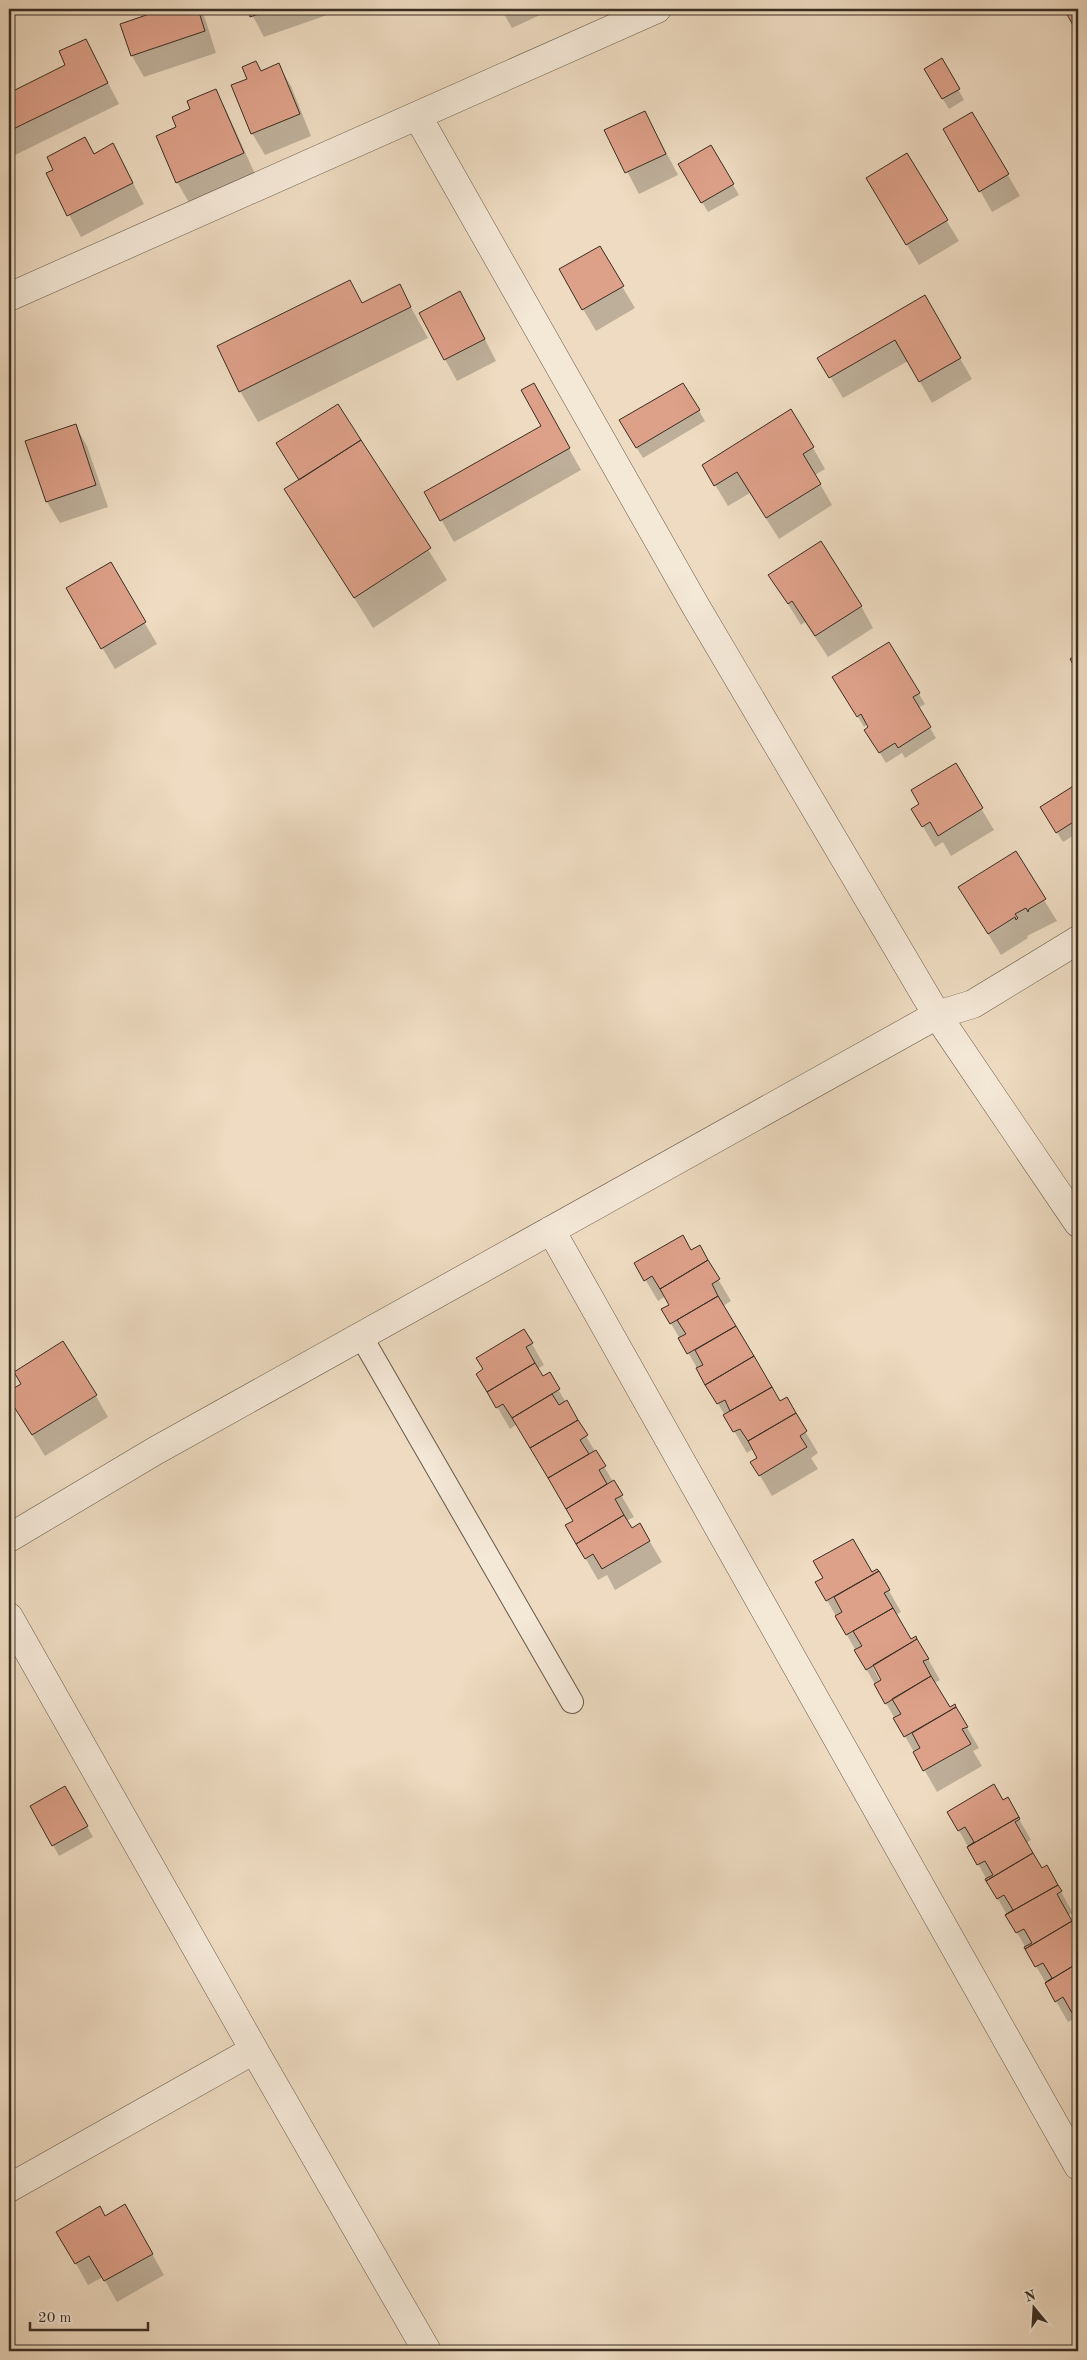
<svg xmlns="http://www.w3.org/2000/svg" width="1087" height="2360" viewBox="0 0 1087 2360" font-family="'Old Standard TT',serif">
	<rect width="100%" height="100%" fill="#eedbc1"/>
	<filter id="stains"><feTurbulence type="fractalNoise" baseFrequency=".004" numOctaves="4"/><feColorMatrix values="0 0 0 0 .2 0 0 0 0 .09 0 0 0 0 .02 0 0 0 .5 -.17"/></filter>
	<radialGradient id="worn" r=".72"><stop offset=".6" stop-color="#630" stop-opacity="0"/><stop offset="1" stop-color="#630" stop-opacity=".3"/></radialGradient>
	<path fill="#0003" fill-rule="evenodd" d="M165,9H202L216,53L144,77L132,56Z
		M249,9H332L333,13L264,37Z
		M501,9H553L512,28Z
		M86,40L119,104L11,157L9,152V94L67,66Z
		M942,60L964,100L949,109L931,80Z
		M278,65L291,86L311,136L265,155L252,133L261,72Z
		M215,90L227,112L255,174L190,204L177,182L178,127L192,109Z
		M645,112L678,175L639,194L606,131Z
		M972,113L1020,196L992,212L945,129Z
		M113,145L144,204L81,237L47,174Z
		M711,147L739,195L708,212L680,165Z
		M880,200L946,220L959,241L919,265Z
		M599,248L635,308L596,331L560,270Z
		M350,281L362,304L399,286L428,338L258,422L240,391Z
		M924,297L972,379L932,403L908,361L843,398L819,358Z
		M472,314L496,361L457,381L445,359Z
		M683,384L705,421L643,458L620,421Z
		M533,385L581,470L454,542L426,493L543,427Z
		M75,425L87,446L108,507L60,523L47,502L27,441Z
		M360,440L447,580L373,628L286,489Z
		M813,448L825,469L815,475L832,505L779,539L750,493L728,506L703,465Z
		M110,564L157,644L115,669L67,589Z
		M770,575L861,606L873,628L828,657L805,622L801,625Z
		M889,644L925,704L918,708L936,738L905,758L902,753L886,763L866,730L870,727L868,724L864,727L834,678Z
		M955,765L994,830L951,856L943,842L935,847L913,810L920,805Z
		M1075,787L1078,792V833L1063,842L1048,818Z
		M1044,900L1057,921L1027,936L1028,938L1001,955L972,908Z
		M699,1247L731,1301L723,1306L779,1403L786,1399L818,1453L811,1458L818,1469L772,1496L752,1462L759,1459L753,1449L747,1453L663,1310L671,1305L666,1296L658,1301L636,1264L691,1251Z
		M524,1330L544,1365L537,1369L542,1377L549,1374L634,1517L626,1521L632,1530L640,1525L662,1562L615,1590L607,1575L598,1580L579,1547L574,1521L517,1424L510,1429L478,1374Z
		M23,1384L96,1396L108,1417L45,1456L9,1397V1393Z
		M877,1570L901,1612L896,1615L911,1641L916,1638L940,1680L934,1683L949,1709L954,1706L979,1748L973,1751L982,1766L937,1792L817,1583L872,1573ZM873,1663L883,1681H880L871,1664Z
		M9,1715L12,1721L9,1723Z
		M65,1788L93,1837L59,1856L32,1806Z
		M1007,1798L1031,1840L1026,1843L1041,1869L1046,1866L1073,1913L1068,1915L1078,1934V2022L1076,2018L1068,2022L949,1813Z
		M125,2206L164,2275L117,2302L103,2277L88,2285L58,2232L105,2217Z"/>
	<path fill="#dda089" stroke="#3a2e23" d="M164,9H198L205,31L131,56L120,24Z
		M248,9H273L250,17Z
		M1064,9H1078V34Z
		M86,39L108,83L9,131V93L65,65L59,51Z
		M942,58L960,89L942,99L924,69Z
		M256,61L261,71L279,63L300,114L251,134L231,85L247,79L242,67Z
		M216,89L244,153L176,183L156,136L176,127L172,117L190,109L187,101Z
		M645,111L666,154L625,173L604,130Z
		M972,112L1009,174L979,192L943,129Z
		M85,137L94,154L113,143L133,183L67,216L46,173L53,170L47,157Z
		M711,145L734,184L701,203L678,164Z
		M907,153L948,220L906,245L866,178Z
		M600,246L624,286L582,310L559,269Z
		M350,280L362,303L400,284L411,307L239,392L217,346Z
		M460,291L485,339L444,360L419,313Z
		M925,295L961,358L919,382L895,340L829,378L817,358Z
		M534,383L570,448L440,521L424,492L541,426L521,390Z
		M683,383L700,410L636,448L619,420Z
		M338,404L361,440L299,480L276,443Z
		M791,409L814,447L803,454L821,484L766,518L737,472L714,486L702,465Z
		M76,424L96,485L46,502L25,441Z
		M361,440L431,548L354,598L284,489Z
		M821,541L862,606L815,636L792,601L788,604L768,575Z
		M111,562L146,622L101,649L66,588Z
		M889,642L920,693L913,697L931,727L898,748L895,743L879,753L864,730L868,727L861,714L857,717L832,677Z
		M1078,654V673L1070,659Z
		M956,763L983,808L938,836L930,822L922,827L911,809L919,804L911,790Z
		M1075,785L1078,789V819L1056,833L1040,807Z
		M1016,851L1046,899L1029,909L1028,912L1026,908L1015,914L1018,918L1016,920L1015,917L988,934L958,887Z
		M683,1235L691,1250L700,1245L708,1260L660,1289L652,1276L644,1281L634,1263Z
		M708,1260L720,1279L712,1284L718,1296L670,1324L661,1309L669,1305L660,1289Z
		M718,1296L736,1326L687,1354L678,1338L686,1334L677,1320Z
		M736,1326L754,1356L705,1385L696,1368L703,1365L695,1350Z
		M524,1329L533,1343L526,1347L535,1363L487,1392L476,1374L483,1369L476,1358Z
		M63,1341L97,1395L32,1435L9,1399V1391L21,1384L14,1372Z
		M754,1356L772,1387L730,1411L725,1400L717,1404L705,1385Z
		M535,1363L543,1376L550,1372L560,1389L512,1418L503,1404L496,1408L487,1392Z
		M772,1387L780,1401L787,1397L796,1413L748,1441L740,1429L733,1432L723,1415Z
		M552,1394L559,1405L567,1400L578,1420L530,1448L512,1418Z
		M796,1413L807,1431L800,1436L807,1447L759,1476L750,1462L757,1458L748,1441Z
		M578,1420L588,1435L580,1440L589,1454L548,1478L530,1448Z
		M596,1450L606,1466L599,1470L607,1484L566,1509L548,1478Z
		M614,1480L623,1495L615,1499L624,1515L576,1544L565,1525L573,1521L566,1509Z
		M624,1515L632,1528L640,1523L650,1541L602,1569L593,1554L585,1559L576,1544Z
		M853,1539L872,1572L877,1569L879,1571L826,1601L815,1582L823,1578L813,1561Z
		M879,1571L890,1590L884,1593L893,1608L846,1635L835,1616L842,1612L834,1597Z
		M893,1608L911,1639L916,1636L917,1639L866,1670L854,1650L862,1646L853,1631Z
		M917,1639L929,1659L923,1661L931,1676L885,1704L874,1684L881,1680L873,1665Z
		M931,1676L950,1707L955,1704L956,1707L904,1737L893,1718L901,1714L892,1699Z
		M956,1707L968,1727L962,1729L971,1744L923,1771L913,1752L920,1748L912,1733Z
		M994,1784L1003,1800L1008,1797L1019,1817L967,1847L974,1842L965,1827L958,1831L947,1812Z
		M65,1786L88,1826L52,1846L30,1806Z
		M1019,1817L1020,1819L1015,1822L1033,1853L986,1881L985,1879L993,1875L985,1861L977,1865L967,1847Z
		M1033,1853L1042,1868L1047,1865L1058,1885L1005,1915L1013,1910L1004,1895L997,1899L986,1881Z
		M1058,1885L1062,1891L1057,1894L1072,1921L1025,1949L1024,1947L1032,1943L1024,1929L1016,1933L1005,1915Z
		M1072,1921L1078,1932V1963L1045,1983L1052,1978L1043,1963L1035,1967L1025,1949Z
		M1078,1963V2009L1072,2013L1063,1997L1055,2002L1045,1983Z
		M125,2204L153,2254L104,2281L89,2256L75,2264L56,2232L100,2206L105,2216Z"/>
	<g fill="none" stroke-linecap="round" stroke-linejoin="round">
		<g stroke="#67594a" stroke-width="24">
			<path id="service" d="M361,1336L572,1702"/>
		</g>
		<g stroke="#67594a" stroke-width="29">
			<path id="minor" d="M418,117L695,605L937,1015L1078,1223
				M9,297L657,9
				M551,1230L1078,2166
				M9,1538L155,1451L937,1015L973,1004L1078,940
				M9,1617L254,2050L9,2188
				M254,2050L427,2351"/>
		</g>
		<use href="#service" stroke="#f4e8d7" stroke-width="22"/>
		<use href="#minor" stroke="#f4e8d7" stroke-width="28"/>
	</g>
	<rect width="1087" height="2360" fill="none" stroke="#eedbc1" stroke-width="30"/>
	<rect x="10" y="10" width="1067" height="2340" fill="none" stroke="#3a2e23" stroke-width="2.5"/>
	<rect x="15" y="15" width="1057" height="2330" fill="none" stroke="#3a2e23"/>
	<g transform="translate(1034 2308) rotate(342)" stroke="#f4e8d7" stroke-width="4" paint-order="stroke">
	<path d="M0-4L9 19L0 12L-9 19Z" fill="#3a2e23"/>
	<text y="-8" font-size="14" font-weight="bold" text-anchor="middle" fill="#3a2e23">N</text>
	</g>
	<path d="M30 2322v8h118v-8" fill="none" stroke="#3a2e23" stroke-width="2.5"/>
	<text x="38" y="2322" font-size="15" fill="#3a2e23" stroke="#f4e8d7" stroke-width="4" paint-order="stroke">20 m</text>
	<rect width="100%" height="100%" filter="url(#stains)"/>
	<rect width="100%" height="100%" fill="url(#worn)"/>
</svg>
